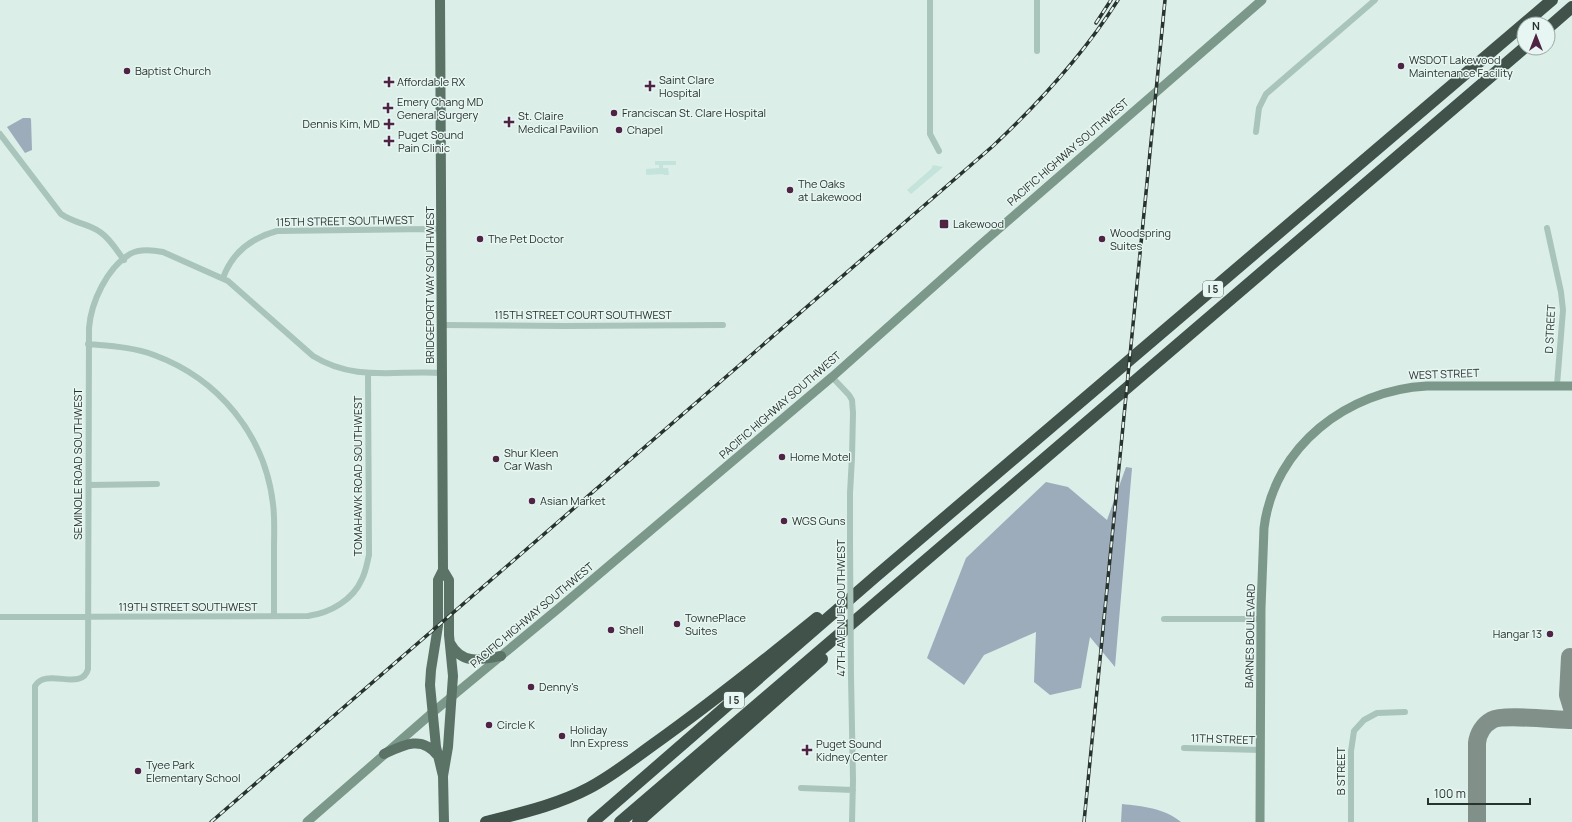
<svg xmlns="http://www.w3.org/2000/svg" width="1572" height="822" viewBox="0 0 1572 822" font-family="Manrope,sans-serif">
	<rect width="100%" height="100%" fill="#dbeee8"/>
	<path fill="#9dacbb" d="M23,118H30L31,119L32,150L25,153L7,127Z
		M1126,467L1132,468L1115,667L1090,637L1081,688L1050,695L1034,682L1036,632L984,655L964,685L927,658L966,558L1046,482L1068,487L1107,520Z
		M1122,804C1142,806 1164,808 1181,822H1121Z"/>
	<path fill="#c4e4db" d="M655,161H676V165H663V168H668L669,175H664L663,174L646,175V169L659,168V165H655Z
		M933,165L943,167L911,194L907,190L931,169Z"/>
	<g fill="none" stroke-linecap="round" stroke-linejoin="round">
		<path stroke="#82908a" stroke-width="18" d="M1570,657L1568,695L1572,708
			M1477,822V743C1478,734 1483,725 1492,720C1503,714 1556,720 1572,720"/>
		<path stroke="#a9c4ba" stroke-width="6" d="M930,0V134L939,151
			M1037,0V51
			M1256,132L1259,108L1266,94L1375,0
			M0,134L61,214C71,221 82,223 93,228C107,234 115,248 124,260
			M1547,228L1561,292L1563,310L1557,385
			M223,278C232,253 251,238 277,231L429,229L442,230
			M443,325L564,326L723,325
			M88,344C110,346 133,347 154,355C219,379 265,435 273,504C275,519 274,534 274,549C274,572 274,594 274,616
			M832,377L849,395L852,400L853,413L852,457L850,493V543
			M89,485L157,484
			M0,617L308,616C330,613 353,600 362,579C366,571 367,563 369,555L368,373
			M1164,619H1261
			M851,676L853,780L852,822
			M1184,748L1261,750
			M801,788L853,790
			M35,822V686C46,667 82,692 88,669L89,328C91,302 107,268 130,254C140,248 153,250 163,252L228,281L313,356C355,382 395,370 442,373
			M1351,822V751L1354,731L1364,720L1377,713L1405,712"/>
		<path stroke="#7b988a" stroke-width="9" d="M307,822L432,713L559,608L832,377L979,246L1262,0
			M1260,822L1261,608L1264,528C1274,446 1348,390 1427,386H1572"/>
		<path stroke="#5b7367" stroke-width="10" d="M440,0L443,570L438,580V626L431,670L430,685L436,747L443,776
			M443,570L449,580V635L453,676L448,747L443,776L444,822
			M450,643C462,665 480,660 501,656
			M384,754C403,745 422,735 437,755"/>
		<path stroke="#405249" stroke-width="12" d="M1548,28L1572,7
			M486,822C521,813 557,805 589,788C612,776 633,759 654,744C710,704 764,661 817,618
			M593,822L875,577L1552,0
			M620,822L1524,48
			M638,822L822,659"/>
		<g stroke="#28332d" stroke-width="3.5">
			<path id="rail" d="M1096,23L1111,0
				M211,822L993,146C1040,102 1083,55 1118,0
				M1084,822L1165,0"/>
		</g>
		<use href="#rail" stroke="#e7f6f2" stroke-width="2" stroke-dasharray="6" stroke-linecap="butt"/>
		<path stroke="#a9c4ba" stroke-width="6" d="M850,543L851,676"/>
	</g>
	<g fill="#4f2344" stroke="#e7f6f2" stroke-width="1.5">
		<circle cx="1401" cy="66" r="4"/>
		<circle cx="127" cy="71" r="4"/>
		<path d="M387 76h4v4h4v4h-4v4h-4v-4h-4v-4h4z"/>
		<path d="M648 80h4v4h4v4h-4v4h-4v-4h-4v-4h4z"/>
		<path d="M386 102h4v4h4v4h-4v4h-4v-4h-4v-4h4z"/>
		<circle cx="614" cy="113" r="4"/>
		<path d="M507 116h4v4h4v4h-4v4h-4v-4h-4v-4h4z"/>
		<path d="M387 118h4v4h4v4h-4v4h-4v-4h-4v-4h4z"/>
		<circle cx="619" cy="130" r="4"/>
		<path d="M387 135h4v4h4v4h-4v4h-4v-4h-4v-4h4z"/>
		<circle cx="790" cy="190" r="4"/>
		<rect x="939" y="219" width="10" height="10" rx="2"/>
		<circle cx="480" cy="239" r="4"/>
		<circle cx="1102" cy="239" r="4"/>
		<circle cx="782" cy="457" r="4"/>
		<circle cx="496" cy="459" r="4"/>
		<circle cx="532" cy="501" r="4"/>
		<circle cx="784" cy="521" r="4"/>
		<circle cx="677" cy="624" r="4"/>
		<circle cx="611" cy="630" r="4"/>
		<circle cx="1550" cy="634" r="4"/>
		<circle cx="531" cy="687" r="4"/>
		<circle cx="489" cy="725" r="4"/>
		<circle cx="562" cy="736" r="4"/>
		<path d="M805 744h4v4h4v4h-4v4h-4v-4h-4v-4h4z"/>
		<circle cx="138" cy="771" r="4"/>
	</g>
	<g text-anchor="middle" stroke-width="3" stroke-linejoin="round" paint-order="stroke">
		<g fill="#e7f6f2" stroke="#616e68" stroke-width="1">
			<rect x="1203" y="281" width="20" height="16" rx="3"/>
			<rect x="724" y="692" width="20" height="16" rx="3"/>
		</g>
		<g font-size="10" font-weight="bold" fill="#28332d">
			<text x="1213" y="293">I 5</text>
			<text x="734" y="704">I 5</text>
		</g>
		<g font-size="11" fill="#28332d" stroke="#e7f6f2" text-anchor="start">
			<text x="1409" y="64">WSDOT Lakewood<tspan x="1409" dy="13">Maintenance Facility</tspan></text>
			<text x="135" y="75">Baptist Church</text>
			<text x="659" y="84">Saint Clare<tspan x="659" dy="13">Hospital</tspan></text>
			<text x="397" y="86">Affordable RX</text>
			<text x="397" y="106">Emery Chang MD<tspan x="397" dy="13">General Surgery</tspan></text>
			<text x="622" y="117">Franciscan St. Clare Hospital</text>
			<text x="518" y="120">St. Claire<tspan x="518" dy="13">Medical Pavilion</tspan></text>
			<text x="380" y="128" text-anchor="end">Dennis Kim, MD</text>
			<text x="627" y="134">Chapel</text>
			<text x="398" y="139">Puget Sound<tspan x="398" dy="13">Pain Clinic</tspan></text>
			<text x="798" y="188">The Oaks<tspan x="798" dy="13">at Lakewood</tspan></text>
			<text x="953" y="228">Lakewood</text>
			<text x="1110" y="237">Woodspring<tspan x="1110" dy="13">Suites</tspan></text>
			<text x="488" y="243">The Pet Doctor</text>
			<text x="504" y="457">Shur Kleen<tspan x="504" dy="13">Car Wash</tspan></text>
			<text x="790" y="461">Home Motel</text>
			<text x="540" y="505">Asian Market</text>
			<text x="792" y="525">WGS Guns</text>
			<text x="685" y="622">TownePlace<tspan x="685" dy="13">Suites</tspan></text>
			<text x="619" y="634">Shell</text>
			<text x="1542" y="638" text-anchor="end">Hangar 13</text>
			<text x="539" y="691">Denny's</text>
			<text x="497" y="729">Circle K</text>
			<text x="570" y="734">Holiday<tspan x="570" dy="13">Inn Express</tspan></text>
			<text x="816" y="748">Puget Sound<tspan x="816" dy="13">Kidney Center</tspan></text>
			<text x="146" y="769">Tyee Park<tspan x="146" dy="13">Elementary School</tspan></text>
		</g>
		<g font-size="11" fill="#28332d" stroke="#e7f6f2">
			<text transform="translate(1068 152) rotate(-41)" y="4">PACIFIC HIGHWAY SOUTHWEST</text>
			<text transform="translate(345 221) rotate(-1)" y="4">115TH STREET SOUTHWEST</text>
			<text transform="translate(430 285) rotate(-90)" y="4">BRIDGEPORT WAY SOUTHWEST</text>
			<text x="583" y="319">115TH STREET COURT SOUTHWEST</text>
			<text transform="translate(1550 329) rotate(-87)" y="4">D STREET</text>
			<text transform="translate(1444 374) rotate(-2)" y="4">WEST STREET</text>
			<text transform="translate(780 405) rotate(-41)" y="4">PACIFIC HIGHWAY SOUTHWEST</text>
			<text transform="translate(78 464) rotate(-90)" y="4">SEMINOLE ROAD SOUTHWEST</text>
			<text transform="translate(358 476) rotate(-90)" y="4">TOMAHAWK ROAD SOUTHWEST</text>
			<text x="188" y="611">119TH STREET SOUTHWEST</text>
			<text transform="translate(841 608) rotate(-90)" y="4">47TH AVENUE SOUTHWEST</text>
			<text transform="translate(532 615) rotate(-40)" y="4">PACIFIC HIGHWAY SOUTHWEST</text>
			<text transform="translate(1250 636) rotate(-89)" y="4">BARNES BOULEVARD</text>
			<text transform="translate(1223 739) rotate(2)" y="4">11TH STREET</text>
			<text transform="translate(1341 771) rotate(-90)" y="4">B STREET</text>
		</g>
	</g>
	<g transform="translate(1536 36)"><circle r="19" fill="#e7f6f2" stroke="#9ba8a3"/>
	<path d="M0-3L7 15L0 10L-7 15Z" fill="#4f2344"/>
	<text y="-6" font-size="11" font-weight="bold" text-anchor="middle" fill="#28332d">N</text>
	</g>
	<path d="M1428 798v6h102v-6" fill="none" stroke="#28332d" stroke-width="2"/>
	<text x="1434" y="798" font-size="12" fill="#28332d" stroke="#e7f6f2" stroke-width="3" paint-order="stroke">100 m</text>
</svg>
